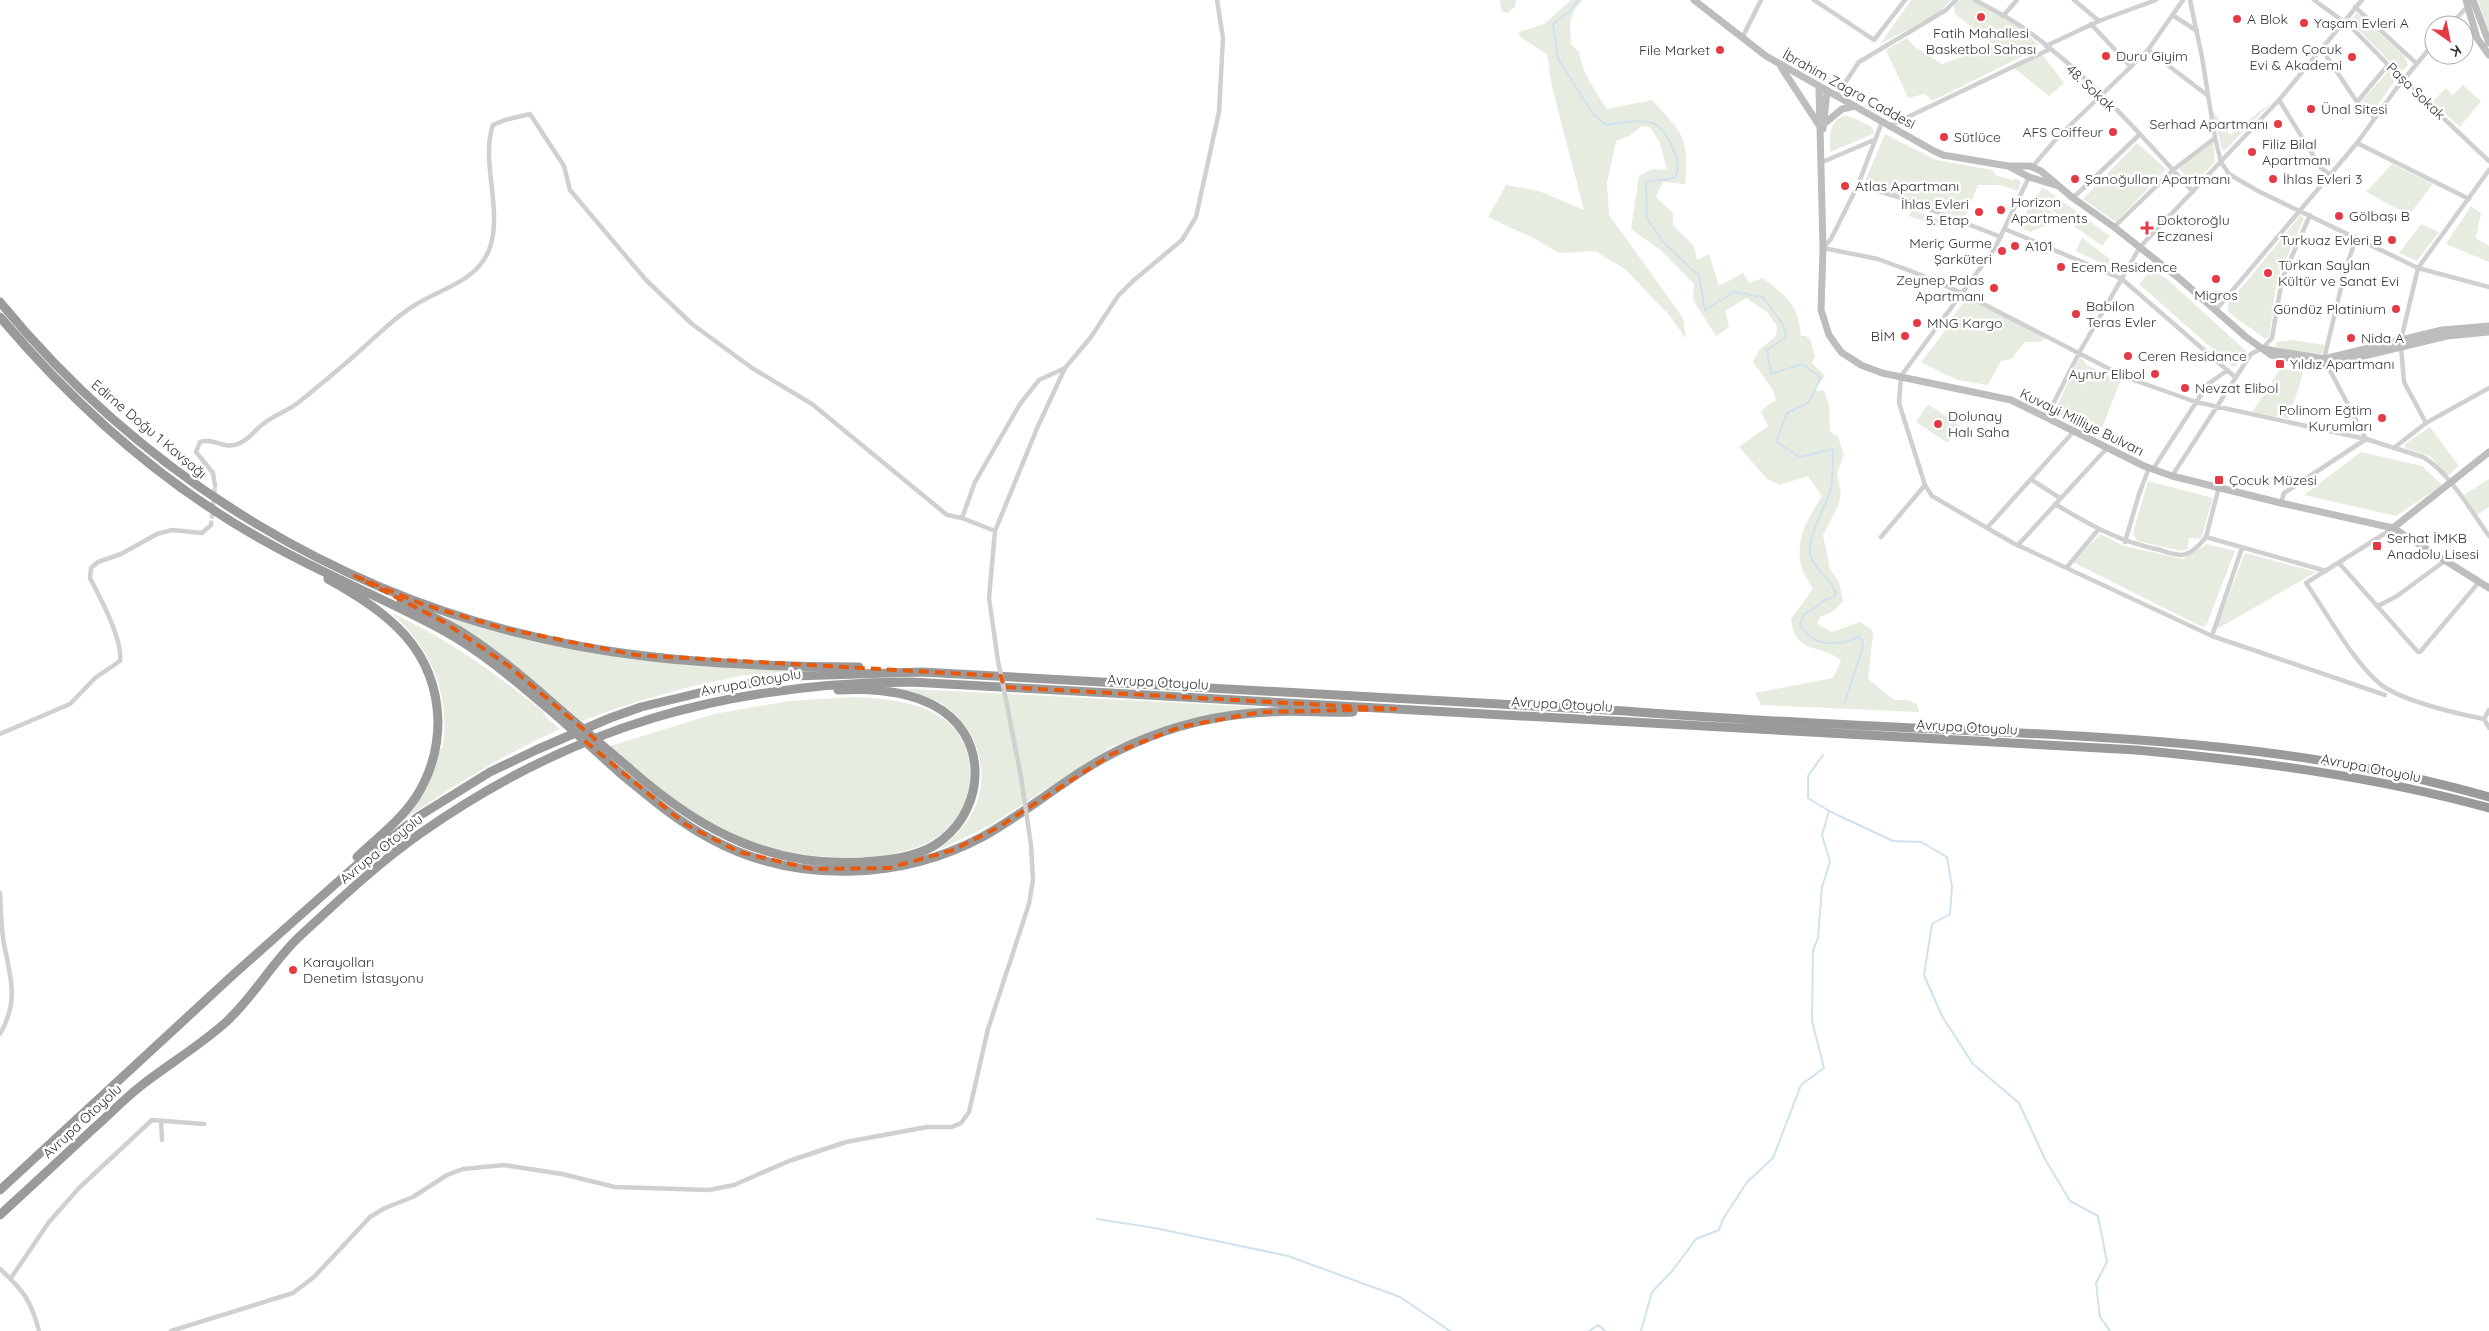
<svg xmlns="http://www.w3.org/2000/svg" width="2489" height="1331" viewBox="0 0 2489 1331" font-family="Quicksand,sans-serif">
	<rect width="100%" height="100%" fill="#fff"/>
	<path fill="#e6ecdf" d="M1500,0H1516L1515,7L1507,13L1501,11Z
		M1571,0H1583C1568,13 1570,26 1571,44L1579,52C1582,73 1596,92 1607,109L1652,100C1683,134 1689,136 1685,184L1663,182L1656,197L1673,213V225L1694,246L1697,260L1709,254L1719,286L1743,273L1749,283L1763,278C1787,297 1798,304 1801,336H1806L1810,339L1815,357L1812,363L1825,376L1814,388L1817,391L1824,390L1829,405L1830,431L1838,437L1844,454L1837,474L1841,493L1838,506L1823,535L1830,569L1839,582L1843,601L1834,611L1820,617L1817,624L1832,632L1860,622L1871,629L1873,633L1868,679L1894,700H1908L1917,704L1919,712L1761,705L1755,693L1833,678L1841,661C1821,642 1796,657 1791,619L1813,589C1809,582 1803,573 1801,565C1795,538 1809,517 1822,496L1808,476L1780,485L1767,479L1739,447L1768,426L1761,413L1764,408L1776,400L1773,390L1753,362L1759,350L1776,336L1777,326L1767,312L1746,298L1725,311L1729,327L1716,336L1693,300L1694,284L1662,251L1631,229L1639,176L1653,169L1667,170L1660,143L1650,127L1642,126L1629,136L1616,141L1607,183L1609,215L1683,318L1686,339L1670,316L1625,269L1595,251L1559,253L1535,239L1488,217L1506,185L1539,191L1584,210L1552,87L1547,54L1520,37L1519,32L1544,24Z
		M1911,0H1951L1937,14L1880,44Z
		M1959,0H1972L2018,27L2038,44L2035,50L1932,101L1925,94L1908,98L1886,50L1907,38L1915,47L1942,64L1995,45L1955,14L1954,6Z
		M2478,0H2489V34Z
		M2357,13L2404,56L2408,65L2401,73L2351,22V20Z
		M2042,54L2064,83L2049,96L2014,68Z
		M2389,71L2396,79L2372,113L2365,107L2362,100Z
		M2463,85L2481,101L2460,127L2432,102L2446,88L2453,95Z
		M2273,101L2225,150H2222L2212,110L2230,135Z
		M1846,115L1871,126L1874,131L1873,134L1830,152C1830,136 1828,121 1846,115Z
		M1885,134L1936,160L1992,170L1997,176L2013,180L2015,178L2021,182L2018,191L2000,185H1978L1964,219L1870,186L1865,181Z
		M2213,142L2215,162L2194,184L2178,168Z
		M2137,143L2166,169L2116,222L2083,199Z
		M2392,164L2433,184L2409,215L2366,192Z
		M2043,187L2110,236L2102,246L2035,198Z
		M2035,199L2061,219L2030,232L2018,226Z
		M2471,206L2481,213L2476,238L2489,246V262L2446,244Z
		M1912,210L1948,222L1946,229L1909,216Z
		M2300,216L2304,218L2277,280L2269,337L2265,339C2252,328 2239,322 2228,311V304Z
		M2421,224L2439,232L2417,261L2399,253Z
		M2082,238L2110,259L2107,266L2076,251Z
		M2152,269L2168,280L2246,351V354L2236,366L2233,367L2139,284Z
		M1967,298L2045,338L2041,342H2025L2011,359L2001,361L1988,385L1957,380L1921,362L1945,331L1944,328Z
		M2291,340L2325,345L2321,357L2276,347V342Z
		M2080,357L2087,365L2120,382L2100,433L2054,412Z
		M2281,368L2303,373L2289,419L2252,412Z
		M1928,404L1960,426L1948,443L1916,422Z
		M2430,427L2459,466L2447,476L2430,456L2405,448V444Z
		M2361,452L2422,466L2442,485L2396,516L2304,495Z
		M2489,479V507L2477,515L2464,495Z
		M2148,481L2213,498L2201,539L2189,538L2188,549L2181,551L2137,541L2133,533Z
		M2100,534L2124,546L2183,559L2207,544L2235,551L2206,626H2200L2075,563L2074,561Z
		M2245,553L2316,572L2219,628L2217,626Z
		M390,612C450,640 492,671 544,712L543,714L560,729C503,755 452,786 401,822L439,750L443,747C450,692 431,647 390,612Z
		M446,616L576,649L785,671C771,674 754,674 740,676C685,687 634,701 582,721L522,672L446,618Z
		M894,688L1258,707L1113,746L989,826L936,851C953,839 968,825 976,805C992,766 972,718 935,700L931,701Z
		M855,697C909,699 973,710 970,779C970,799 961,818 945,831C893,875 777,858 720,830C679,810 644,776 610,746L714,714L789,701Z"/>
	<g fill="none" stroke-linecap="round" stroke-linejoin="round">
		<path stroke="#cfe2ee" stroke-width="2" d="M1578,0L1571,10L1553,24L1558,59L1593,114L1606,125C1621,123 1638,119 1653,123C1665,127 1677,154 1678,166C1678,170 1676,175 1675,178L1646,182L1647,218L1663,242L1699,276L1705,310L1734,292L1763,297L1783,325L1786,337L1767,350L1771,374L1802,364L1821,378L1808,403L1787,413L1776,442L1800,457L1833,449C1832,462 1834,479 1830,492C1825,508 1807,538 1810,554C1815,573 1831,575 1836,595C1832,599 1830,598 1825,600C1817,604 1814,611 1804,614L1800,624C1812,648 1839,646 1858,637L1862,640L1863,647L1845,702
			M1823,755L1808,776V798L1829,811L1893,841L1921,842L1947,857L1952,887L1950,914L1932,924L1924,975L1942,1016L1973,1064L2019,1103L2045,1159L2070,1201L2098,1216L2107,1262L2096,1283L2100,1317L2110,1331
			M1097,1219L1155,1228L1288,1256L1400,1297L1450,1331
			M1589,1331L1598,1325L1605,1331
			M1641,1331L1652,1292L1673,1270L1696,1239L1719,1230L1723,1219L1747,1182L1773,1158L1801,1085L1824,1068L1812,1021L1813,950L1818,938L1822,887L1830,862L1822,835L1829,811"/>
		<path stroke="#d6d6d6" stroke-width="4.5" stroke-dasharray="4.5 2" stroke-linecap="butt" d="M211,525L215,486"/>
		<path stroke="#d0d0d0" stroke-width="4.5" d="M1814,0L1874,40L1905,0
			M1975,0C1991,9 2009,18 2025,29C2088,74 2141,135 2193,192
			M2074,0L2099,21
			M2190,0L2202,57L2215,138L2221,162L2229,174L2258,191L2418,268L2489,287
			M2314,0L2351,27L2403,80L2489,161
			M2355,7L2416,63
			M2003,16L2017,0
			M2174,16L2197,31
			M2091,24L2131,67
			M2450,25L2468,6
			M1742,38L1761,0
			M2046,46L2099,21L2156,0
			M2321,48L2357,102L2375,118
			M2148,50L2207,95
			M1836,96L1859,62L1946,10L1956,0
			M2279,100L2321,168L2331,175
			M2357,102L2388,65
			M1889,126L2050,49
			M2357,143L2469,199
			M1820,163L1874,140
			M2033,166L2057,138L2148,50L2183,0
			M2029,177L1995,248L1901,376L1899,403L1925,485L1932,496L2013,543L2212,636L2385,695
			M1858,185L1898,197L2001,237
			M2073,198L2139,135
			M2114,227L2173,170L2215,138
			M2005,229L2122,279L2235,377
			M1824,247L1831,239L1858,185L1882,122
			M1823,248L1878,259L1916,273L1962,293L2125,377L2196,402L2366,439L2423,457C2448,471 2472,512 2489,536
			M2215,311L2357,143L2396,89L2434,43
			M2401,340L2418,268L2489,170
			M2401,347L2404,382L2426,423
			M2047,416L2079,353L2140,247L2279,100L2362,0
			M2395,447L2426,423L2489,388
			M2153,469L2208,384L2228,370
			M2172,476L2251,354L2263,348L2272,338L2282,279L2310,215
			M2032,480L2060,498
			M215,486L213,473L196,452L200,442C214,437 225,451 240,443C249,439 255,430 263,424C274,415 288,411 299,402C320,385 342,367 363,348C380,333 395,317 415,305C442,288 476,282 489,250C504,211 480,162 493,125L505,120L530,114L564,166L570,190L646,280L692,324L752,368L812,404L947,515L962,518L995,531
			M2281,503L2284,493L2366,439L2324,359L2345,271L2356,238
			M2055,504C2092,526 2117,541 2160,550C2166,552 2175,555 2182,555C2192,554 2200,544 2206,537L2326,571
			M962,518L975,482L1020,404L1039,380L1065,368
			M1987,528L2075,430
			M2392,529L2306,583C2327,613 2352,660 2379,683C2398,700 2458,714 2484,719L2489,710
			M1881,537L1925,485
			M2206,537L2219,487
			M2125,542L2139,494L2149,468
			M2018,545L2107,448
			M2339,563L2418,652H2420L2480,581
			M2067,567L2098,530
			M2378,606L2397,596L2446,560
			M2212,636L2242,548
			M998,661L989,598L995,531L1038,426L1065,368L1091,337L1118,296L1133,281L1182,240L1196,217L1219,112L1223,38L1217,0
			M1007,705L1021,777
			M2484,719L2489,728
			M0,734L70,704L95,678L120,661C123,639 100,598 90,578L91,568L98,562L121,554L157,534L172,530L202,533L211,525
			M0,893C1,910 1,927 4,944C11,979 19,1001 0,1034
			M161,1122L162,1140
			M0,1269C23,1290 31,1300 39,1331
			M11,1278L49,1222L79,1188L152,1120L204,1124
			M171,1331L293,1293L314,1277L370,1217L385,1208L413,1197L447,1175L463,1169L504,1165L562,1174L615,1187L709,1190L734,1185L789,1161L846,1142L927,1127H952L961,1123L969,1112L988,1029L1029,904L1033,880L1031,845"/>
		<path stroke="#bdbdbd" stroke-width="7" d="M1694,0L1766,56L1934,151L1943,155L2008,166H2030L2041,171L2073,198L2114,227L2180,279L2246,337L2271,355L2326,365L2447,336L2489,332
			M2466,0L2477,38L2489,55
			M2473,0L2489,43
			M1781,67L1819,125
			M1819,87L1823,248L1821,310L1829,335L1841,352L1861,365L1882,373L2011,400L2144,466L2172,476L2281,503L2393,528L2489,588
			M1825,123L1842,109L1855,106
			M1823,129L1827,91
			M2010,167L2029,177L2055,185
			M2264,349L2324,359L2442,330L2489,326
			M2393,528L2489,452"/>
		<path stroke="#9a9a9a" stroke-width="9" d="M0,302C146,480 350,604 578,646C670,663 765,667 859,667
			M0,317C76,407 167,488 270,544C327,576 388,600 446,632C486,654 521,686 557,716
			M328,579C387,612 436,647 438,721C438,748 430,775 416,797C400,821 377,838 357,857
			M401,601C421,611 441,620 460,631C497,654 530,683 563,712
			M629,768C701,832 775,871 875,861C897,859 924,855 942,840C987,805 988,733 933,705C904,690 870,688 838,690
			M620,773C649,797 677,821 711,839C794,884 901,881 984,836C1034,808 1077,768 1130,745C1174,725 1221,714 1269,712C1297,710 1325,713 1353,712
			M0,1190L234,974L359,863L419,816L490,772L536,750L610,718L641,707L703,692L793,676L922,672L1625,711C1735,720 1846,725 1957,730C2135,738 2316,747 2489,797
			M0,1215C31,1186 62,1158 93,1129C109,1115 124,1099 142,1085C169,1064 199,1046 225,1023C254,997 272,962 300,936C339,900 378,863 421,833C573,726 727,683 911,682L2136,750C2255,761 2373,776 2489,808"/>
		<path stroke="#d0d0d0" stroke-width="4.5" d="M998,661L1007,705
			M1021,777L1031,845"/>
		<path stroke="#9a9a9a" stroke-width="9" d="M563,712L629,768
			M557,716L620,773"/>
	</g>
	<path fill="none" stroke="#e8590c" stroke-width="4" stroke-dasharray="10 6" stroke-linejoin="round" d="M355,576L422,604L502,628L636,655L1001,676L1004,687L1395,709L1261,712L1180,727L1112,754L997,828L953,850L889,868L812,869L739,852L685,824L586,742L595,739L509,666L444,622Z"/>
	<g fill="#e63946" stroke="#fff" stroke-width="2">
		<circle cx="1981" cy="17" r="5"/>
		<circle cx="2237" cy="19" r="5"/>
		<circle cx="2304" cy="23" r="5"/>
		<circle cx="1720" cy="50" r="5"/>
		<circle cx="2106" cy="56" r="5"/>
		<circle cx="2352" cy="57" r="5"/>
		<circle cx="2311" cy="109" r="5"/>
		<circle cx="2278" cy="124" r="5"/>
		<circle cx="2113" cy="132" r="5"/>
		<circle cx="1944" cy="137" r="5"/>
		<circle cx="2252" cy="152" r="5"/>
		<circle cx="2075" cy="179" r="5"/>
		<circle cx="2273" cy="179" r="5"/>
		<circle cx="1845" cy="186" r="5"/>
		<circle cx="2001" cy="210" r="5"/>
		<circle cx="1979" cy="212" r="5"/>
		<circle cx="2339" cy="216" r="5"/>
		<path d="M2144.5 220.5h5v5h5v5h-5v5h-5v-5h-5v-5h5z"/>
		<circle cx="2392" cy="240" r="5"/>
		<circle cx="2015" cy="246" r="5"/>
		<circle cx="2002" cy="251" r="5"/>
		<circle cx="2061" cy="267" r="5"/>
		<circle cx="2268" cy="273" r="5"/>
		<circle cx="2216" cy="279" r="5"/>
		<circle cx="1994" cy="288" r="5"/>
		<circle cx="2396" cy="309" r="5"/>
		<circle cx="2076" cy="314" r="5"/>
		<circle cx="1917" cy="323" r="5"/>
		<circle cx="1905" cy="336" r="5"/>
		<circle cx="2351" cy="338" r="5"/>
		<circle cx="2128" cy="356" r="5"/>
		<rect x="2275" y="359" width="10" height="10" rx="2.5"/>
		<circle cx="2155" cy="374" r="5"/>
		<circle cx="2185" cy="388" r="5"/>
		<circle cx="2382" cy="418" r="5"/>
		<circle cx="1938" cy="424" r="5"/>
		<rect x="2214" y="475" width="10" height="10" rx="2.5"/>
		<rect x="2372" y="541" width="10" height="10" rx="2.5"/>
		<circle cx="293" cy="970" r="5"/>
	</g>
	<g text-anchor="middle" stroke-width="5" stroke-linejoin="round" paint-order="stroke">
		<g font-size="14" fill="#333" stroke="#fff" text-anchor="start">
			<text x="2247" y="24">A Blok</text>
			<text x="2314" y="28">Yaşam Evleri A</text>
			<text x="1981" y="38" text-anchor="middle">Fatih Mahallesi<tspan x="1981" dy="16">Basketbol Sahası</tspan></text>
			<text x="2342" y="54" text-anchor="end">Badem Çocuk<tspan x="2342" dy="16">Evi &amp; Akademi</tspan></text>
			<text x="1710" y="55" text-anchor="end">File Market</text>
			<text x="2116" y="61">Duru Giyim</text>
			<text x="2321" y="114">Ünal Sitesi</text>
			<text x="2268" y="129" text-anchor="end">Serhad Apartmanı</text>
			<text x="2103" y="137" text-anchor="end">AFS Coiffeur</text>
			<text x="1954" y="142">Sütlüce</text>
			<text x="2262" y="149">Filiz Bilal<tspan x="2262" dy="16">Apartmanı</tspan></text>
			<text x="2085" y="184">Şanoğulları Apartmanı</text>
			<text x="2283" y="184">İhlas Evleri 3</text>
			<text x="1855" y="191">Atlas Apartmanı</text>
			<text x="2011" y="207">Horizon<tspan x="2011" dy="16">Apartments</tspan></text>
			<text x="1969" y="209" text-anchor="end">İhlas Evleri<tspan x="1969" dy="16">5. Etap</tspan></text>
			<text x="2349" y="221">Gölbaşı B</text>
			<text x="2157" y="225">Doktoroğlu<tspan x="2157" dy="16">Eczanesi</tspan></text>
			<text x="2382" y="245" text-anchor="end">Turkuaz Evleri B</text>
			<text x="1992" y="248" text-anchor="end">Meriç Gurme<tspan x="1992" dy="16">Şarküteri</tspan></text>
			<text x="2025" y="251">A101</text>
			<text x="2278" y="270">Türkan Saylan<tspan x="2278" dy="16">Kültür ve Sanat Evi</tspan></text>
			<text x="2071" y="272">Ecem Residence</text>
			<text x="1984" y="285" text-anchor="end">Zeynep Palas<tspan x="1984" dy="16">Apartmanı</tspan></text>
			<text x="2216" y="300" text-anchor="middle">Migros</text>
			<text x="2086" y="311">Babilon<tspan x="2086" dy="16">Teras Evler</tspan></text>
			<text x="2386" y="314" text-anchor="end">Gündüz Platinium</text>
			<text x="1927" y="328">MNG Kargo</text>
			<text x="1895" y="341" text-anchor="end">BİM</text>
			<text x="2361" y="343">Nida A</text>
			<text x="2138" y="361">Ceren Residance</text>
			<text x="2290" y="369">Yıldız Apartmanı</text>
			<text x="2145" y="379" text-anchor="end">Aynur Elibol</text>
			<text x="2195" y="393">Nevzat Elibol</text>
			<text x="2372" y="415" text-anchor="end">Polinom Eğtim<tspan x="2372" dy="16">Kurumları</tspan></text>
			<text x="1948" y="421">Dolunay<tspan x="1948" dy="16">Halı Saha</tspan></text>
			<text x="2229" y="485">Çocuk Müzesi</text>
			<text x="2387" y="543">Serhat İMKB<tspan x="2387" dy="16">Anadolu Lisesi</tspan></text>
			<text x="303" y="967">Karayolları<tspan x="303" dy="16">Denetim İstasyonu</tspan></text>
		</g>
		<g font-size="14" fill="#333" stroke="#fff">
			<text transform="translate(2091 88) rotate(43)" y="5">48. Sokak</text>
			<text transform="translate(1849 89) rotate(29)" y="5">İbrahim Zagra Caddesi</text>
			<text transform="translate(2416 91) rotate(44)" y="5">Paşa Sokak</text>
			<text transform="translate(2082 422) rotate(26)" y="5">Kuvayi Milliye Bulvarı</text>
			<text transform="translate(149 429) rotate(40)" y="5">Edirne Doğu 1 Kavşağı</text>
			<text transform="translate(751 682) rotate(-10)" y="5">Avrupa Otoyolu</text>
			<text transform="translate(1158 682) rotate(3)" y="5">Avrupa Otoyolu</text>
			<text transform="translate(1562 704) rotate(3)" y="5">Avrupa Otoyolu</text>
			<text transform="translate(1967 727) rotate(3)" y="5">Avrupa Otoyolu</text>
			<text transform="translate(2371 768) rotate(11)" y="5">Avrupa Otoyolu</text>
			<text transform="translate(381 849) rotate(-39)" y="5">Avrupa Otoyolu</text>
			<text transform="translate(82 1121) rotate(-43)" y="5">Avrupa Otoyolu</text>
		</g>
	</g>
	<g transform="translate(2449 40) rotate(147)"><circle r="24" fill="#ffffff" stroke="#adadad"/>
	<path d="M0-4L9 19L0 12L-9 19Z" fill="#e63946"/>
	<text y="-8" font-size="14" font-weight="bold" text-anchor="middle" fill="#333333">K</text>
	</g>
</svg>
